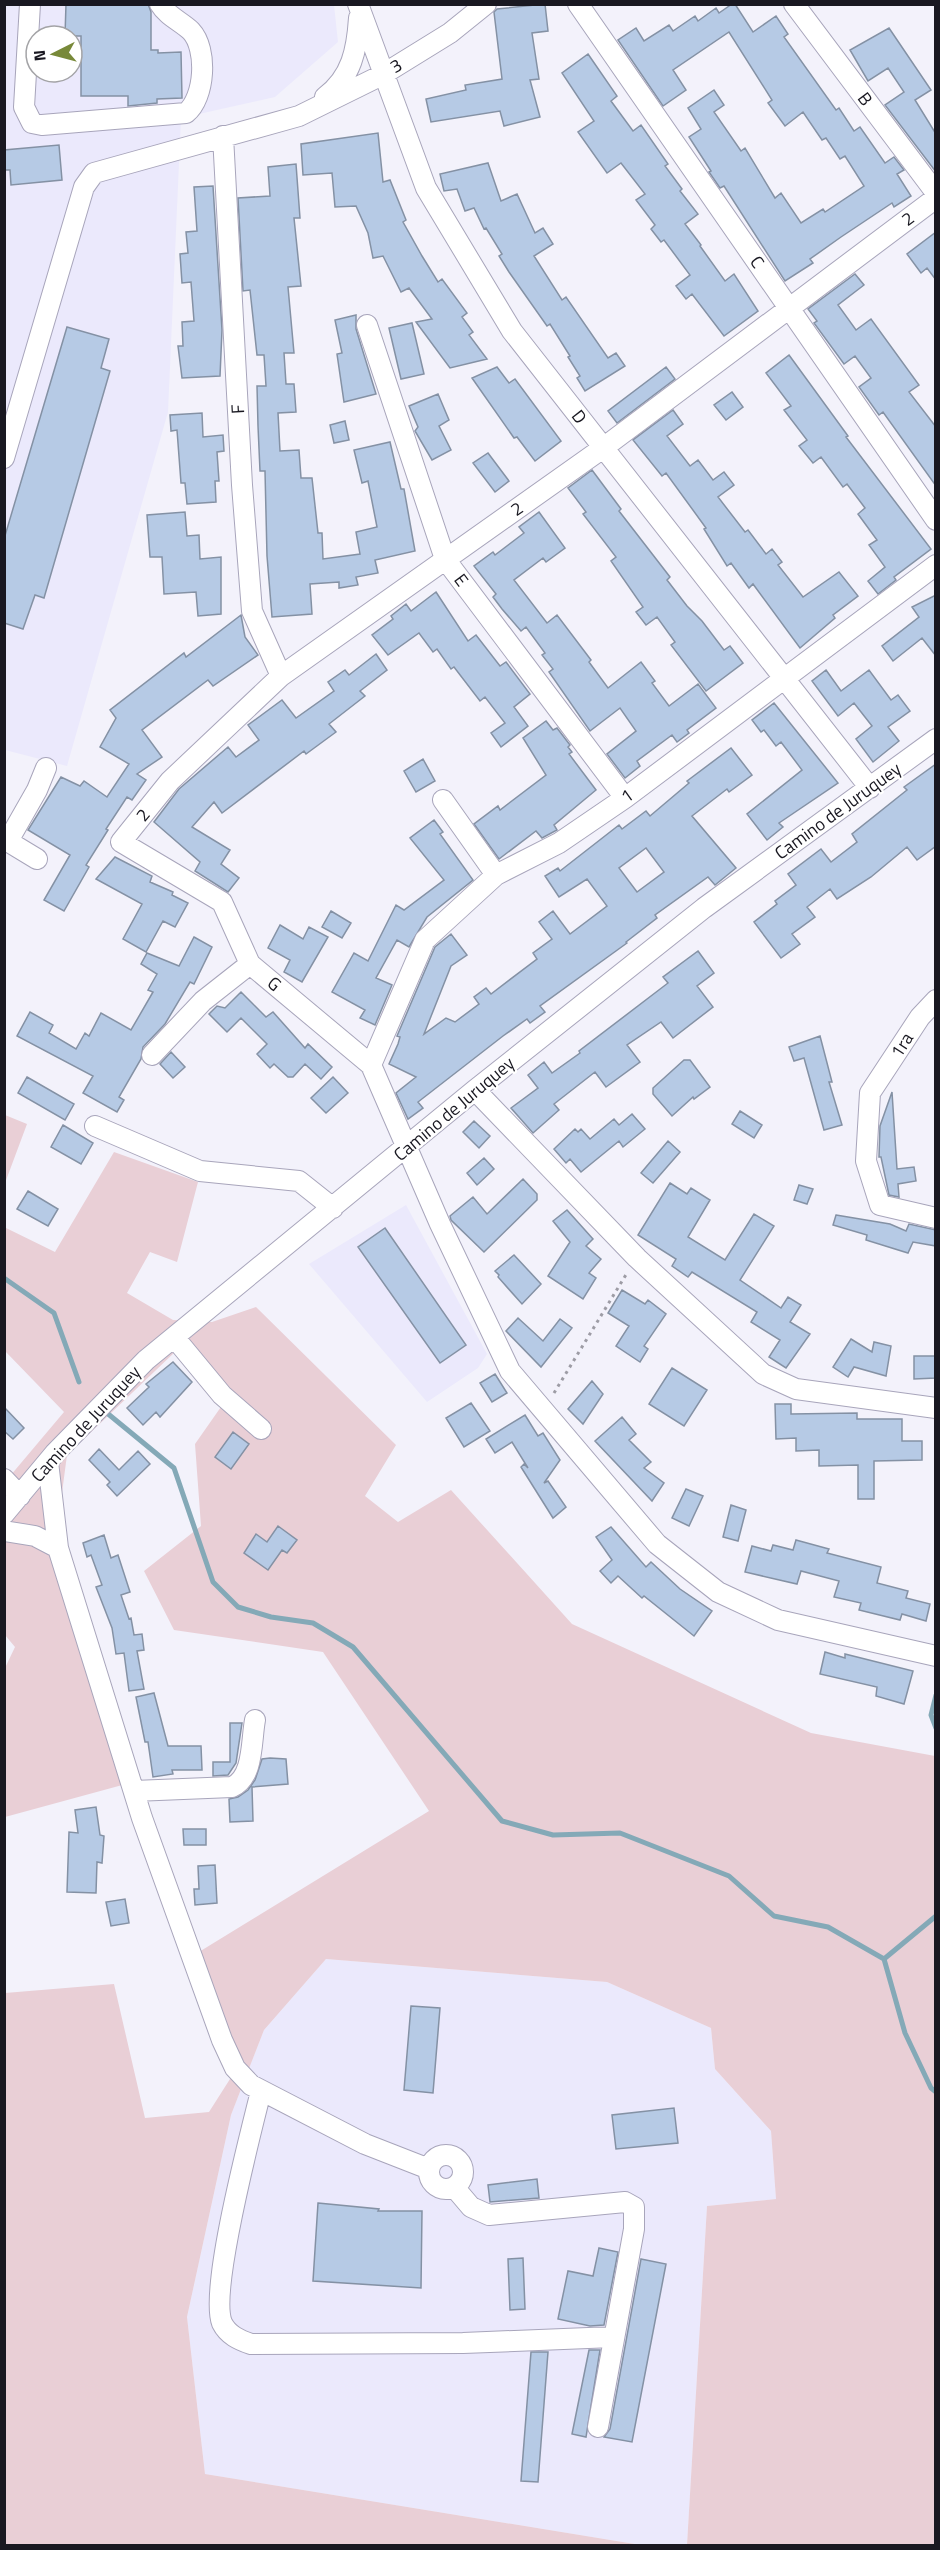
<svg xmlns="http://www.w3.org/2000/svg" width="940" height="2550" viewBox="0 0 940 2550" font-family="'Titillium Web',sans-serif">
	<rect width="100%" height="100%" fill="#f3f2fb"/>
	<path fill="#ebe9fc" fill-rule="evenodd" d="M4,5H334L338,42L275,97L181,118L168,412L67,766L5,750ZM36,36H72V72H36Z
		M406,1205L487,1354L478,1368L427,1402L309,1264Z
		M326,1959L607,1982L711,2028L715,2069L771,2131L776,2199L707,2206L687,2545H641L205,2474L187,2317L231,2115L264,2030Z"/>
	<path fill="#e9cfd6" d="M5,1115L27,1124L5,1183Z
		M114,1152L198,1182L177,1262L150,1252L127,1293L173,1320L212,1322L256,1307L396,1445L365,1496L398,1522L451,1490L572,1624L811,1733L935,1756V2545H687L707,2206L776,2199L771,2131L715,2069L711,2028L607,1982L326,1959L264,2030L231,2115L187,2317L205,2474L641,2545H5V1993L114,1984L145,2118L209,2112L237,2068L194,1955L429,1811L323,1652L174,1630L144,1571L201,1526L195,1444L223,1404L177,1350L67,1455L54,1553L126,1784L5,1817V1668L15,1647L5,1635V1482L64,1412L5,1351L4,1227L55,1252Z"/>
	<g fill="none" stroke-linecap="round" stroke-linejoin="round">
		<path stroke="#84a9b7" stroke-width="5" d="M4,1278L54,1313L79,1382
			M107,1413L174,1468L213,1582L238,1607L271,1617L313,1623L353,1647L502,1821L553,1835L620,1833L729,1876L774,1916L828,1927L884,1959L905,2033L931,2088L936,2092
			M936,1695L931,1715L936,1728
			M884,1959L936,1916"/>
	</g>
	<path fill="#b6cae5" stroke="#8491a4" stroke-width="1.5" fill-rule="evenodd" d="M66,4H148L151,12V50H158V53L181,52L182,98L157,99V103L128,106V96H81V36H65Z
		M545,4L548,31L532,33L539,79L530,80L540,117L504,126L500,111L431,122L426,99L466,90L465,85L502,79L494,12L497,9Z
		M732,4H735L753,32L776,16L788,34L784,37L836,110L839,108L854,131L860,127L885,163L894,157L904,170L897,174L911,196L894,207L892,203L841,237L810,259L813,263L785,281L724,186L720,188L709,172L711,171L689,137L701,129L688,108L714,90L724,105L714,112L741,151L745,148L775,198L781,193L801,223L823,209L825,212L864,186L845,156L840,159L826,138L822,140L803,112L785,126L768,103L772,100L729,32L673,70L686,90L663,106L618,40L636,28L644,41L669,25L673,31L695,16L698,21L716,8L719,13Z
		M889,28L931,90L915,100L936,134V172L885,105L904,92L888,68L868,81L850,50Z
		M588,54L617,96L611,101L633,131L641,125L668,164L665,166L682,189L680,191L698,214L685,224L701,245L700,246L725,281L734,274L758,311L724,336L692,294L686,299L676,286L690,275L664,240L661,242L651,229L655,225L636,200L645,194L621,163L607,173L578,132L594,121L562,73Z
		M378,133L383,182L390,180L406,220L403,222L422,256L438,282L442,279L467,313L462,317L473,332L469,335L487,359L450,368L416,322L432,319L409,288L401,292L383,256L373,258L368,233L356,206L335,207L332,173L303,175L301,144Z
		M59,145L62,180L11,185L10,170H4V150Z
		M488,163L501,201L517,194L535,233L543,228L553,244L534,256L562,300L566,297L608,358L616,353L625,366L585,391L577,378L580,376L568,357L570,356L550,324L547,326L509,272L499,256L502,254L486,228L484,229L474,208L465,211L457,189L444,191L440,174Z
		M296,164L300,218H294L301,286L288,287L294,353H284L286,384H294L296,412L278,413L280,451L299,450L301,478H312L318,533H322L323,559L360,554L356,532L377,527L368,481L362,483L354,450L390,442L401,489H404L415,551L375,560L378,573L356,577L358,585L339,588V582L310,584L312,614L272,617L267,556L265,471H260L258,426L257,386H266L264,355H257L250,290L243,291L238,198L270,196L268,167Z
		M213,186L222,330L220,376L182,378L178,346H183L182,322L194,321L191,282L182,283L180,254L188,253L186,232L197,231L194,187Z
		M936,232V280L927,268L921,273L907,254Z
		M855,274L864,285L838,305L856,330L871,319L919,385L909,392L936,427V486L883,412L879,415L859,387L871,378L855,356L844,364L814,323L817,321L808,309Z
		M356,315V329L376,394L344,402L337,354L342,353L335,320Z
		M412,323L424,374L401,379L389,328Z
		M67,327L109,339L101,368L110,371L44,598L35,595L23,629L4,623V539Z
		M789,355L848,436L846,437L931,549L894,577L896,580L878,594L868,581L885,567L869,545L877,540L858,514L865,508L847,484L843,487L821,457L813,463L799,446L807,440L784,410L791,406L766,373Z
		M497,367L509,383L515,379L561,441L535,461L517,437L514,438L472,378Z
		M666,367L675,379L617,423L608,411Z
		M732,392L743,407L726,420L714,405Z
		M438,394L449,420L439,426L451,450L432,460L415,431L418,427L409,406Z
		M673,410L683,424L667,436L690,466L698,460L713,480L724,472L734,485L718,497L745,532L748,530L766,554L772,549L782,562L778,565L803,597L839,572L858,596L833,615L835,618L800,648L753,584L749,588L731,563L727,566L704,529L706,528L666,473L662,476L633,440Z
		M202,413L203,437L223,435L224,451L217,452L219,481H215L216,502L187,504L185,483H181L177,430L171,431L170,415Z
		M345,421L349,440L334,443L330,425Z
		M488,453L509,481L495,492L473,463Z
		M592,470L621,509L619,511L670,577L667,580L687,606L702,621L724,650L730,646L743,663L706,691L671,645L675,642L657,617L646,625L636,612L643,607L611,561L616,557L583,514L586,512L568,488Z
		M185,512L187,536L199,535L200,559L221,557V614L198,616L196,592L164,594L162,557H150L147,515Z
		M539,512L565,548L546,562L543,558L514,580L547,623L557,615L591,660L589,662L608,688L641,662L655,681L652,683L669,706L698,684L716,708L687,730L689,733L677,742L672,735L637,761L640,766L625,778L607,754L636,731L620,708L590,731L549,672L553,669L542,655L545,653L526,627L521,631L502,609L493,597L496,594L474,566L493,552L495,555L524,533L519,527Z
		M436,592L468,641L476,635L500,666L506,662L530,694L514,707L528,726L501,747L491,733L505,723L485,697L480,701L454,667L451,669L437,649L433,652L419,633L388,655L372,635L393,619L391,616L406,604L411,611Z
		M936,595V656L922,638L893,661L882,646L919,617L912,607Z
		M241,615L245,637L258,655L213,686L208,680L142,730L162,757L137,774L146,780L132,800L127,797L106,829L108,830L86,865L89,867L64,911L44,900L70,855L28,830L61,777L80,786L84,781L107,797L129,764L100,747L116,718L110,710L184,653L186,657Z
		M376,654L387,670L360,691L365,696L329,724L336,732L306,754L304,751L222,813L214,802L192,827L230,850L221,864L239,878L228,892L195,871L200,862L154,822L179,789L228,747L236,757L259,740L248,725L282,700L296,718L334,691L328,682L345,670L349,675Z
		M826,670L841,691L869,670L891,700L898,695L910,711L888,727L899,741L873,762L856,739L872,726L854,703L838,716L812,681Z
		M774,703L838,783L779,823L783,827L767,840L747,814L802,770L781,742L776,746L764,730L761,732L752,720Z
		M546,721L553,730L557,728L570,745L568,747L572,752L569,754L596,790L554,825L557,830L542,838L536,831L499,859L474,824L498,806L500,810L546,775L523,738Z
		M731,748L752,775L729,792L727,789L692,816L736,868L715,885L708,877L655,915L657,918L626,942L627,943L540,1006L545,1012L530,1023L527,1019L503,1036L418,1102L423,1108L408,1119L396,1093L416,1077L389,1064L398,1044L400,1037L397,1036L435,947L451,934L467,955L451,966L424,1034L446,1018L455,1022L479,1004L474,997L486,988L491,994L537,959L533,953L552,939L539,922L553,911L570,934L607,906L587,879L559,897L545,876L558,868L560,871L619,825L622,829L646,811L650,816L689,783L687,781ZM646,848L664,872L637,892L619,868Z
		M423,759L435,781L416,792L404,771Z
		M936,764V846L917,860L907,847L871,877L837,899L830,889L807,907L815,917L792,934L800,944L781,958L754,922L777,904L775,901L796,885L788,874L821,849L831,862L857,842L852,834L907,790L904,787Z
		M434,820L443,832L440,834L473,880L427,917L409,947L397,940L376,978L392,985L375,1025L360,1018L365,1010L332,992L354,953L368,961L396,905L404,910L444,880L410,838Z
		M115,857L152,876L150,882L173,892L172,895L188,903L175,927L163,921L146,952L123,939L142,904L96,879Z
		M331,911L351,923L342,938L322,927Z
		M280,925L303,939L309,927L328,937L302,982L284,972L290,960L268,948Z
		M194,937L212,947L194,984L190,982L165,1024L143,1047L141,1059L119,1097L124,1100L117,1112L83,1093L93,1076L17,1036L30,1012L53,1025L49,1033L76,1049L85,1033L89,1036L101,1013L131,1030L153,992L148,990L157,974L141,964L147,953L179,966Z
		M698,951L714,973L697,986L713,1007L673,1038L661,1022L627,1045L640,1062L606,1087L595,1072L554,1104L559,1110L533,1133L511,1108L538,1088L528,1075L544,1062L552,1073L580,1053L579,1051L668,983L663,977Z
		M241,992L266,1017L273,1012L305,1048L308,1044L332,1067L321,1079L305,1064L293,1077H288L274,1064L270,1068L257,1054L267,1044L241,1018L227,1032L209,1014L217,1006L225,1008Z
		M820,1036L832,1082H829L842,1125L824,1130L804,1058L794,1061L789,1047Z
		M171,1052L185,1067L173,1078L160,1064Z
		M684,1060H690L710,1087L694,1099L693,1097L672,1116L653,1094V1088Z
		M27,1077L74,1104L65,1120L18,1093Z
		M333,1077L348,1093L326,1113L311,1098Z
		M892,1092L897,1169L914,1167L916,1181L898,1184L899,1197L889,1195L881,1157H879L880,1126Z
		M740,1111L762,1125L754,1138L732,1124Z
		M632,1114L645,1129L623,1147L619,1141L581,1172L570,1159L566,1163L554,1149L575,1129L578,1132L581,1129L590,1139L614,1119L619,1125Z
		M474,1121L490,1136L479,1148L463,1132Z
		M63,1125L93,1143L81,1164L51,1147Z
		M668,1141L680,1152L653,1183L641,1173Z
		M484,1158L494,1169L477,1185L467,1173Z
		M523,1179L537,1194V1200L484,1252L451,1220L450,1216L473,1197L487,1214Z
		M670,1183L687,1194L691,1188L710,1200L688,1237L725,1260L754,1214L774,1226L740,1280L781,1308L788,1297L801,1305L790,1322L810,1334L786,1368L769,1357L780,1340L751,1322L757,1312L692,1272L688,1277L672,1266L676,1259L638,1235Z
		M799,1185L813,1189L807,1204L794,1200Z
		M28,1191L58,1209L48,1226L17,1209Z
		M567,1210L593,1239L586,1246L601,1259L589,1273L596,1278L583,1299L548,1276L570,1242L553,1221Z
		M836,1215L890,1224L906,1231L909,1224L936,1230V1246L913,1242L908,1253L866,1240L867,1235L833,1225Z
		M385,1228L466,1345L440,1363L358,1247Z
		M514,1255L541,1284L522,1304L498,1277L499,1275L495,1271Z
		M622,1290L645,1304L648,1300L666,1314L644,1346L648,1349L640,1362L616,1346L629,1326L608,1313Z
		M518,1318L543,1341L560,1319L572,1328L541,1367L506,1331Z
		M851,1339L872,1352L874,1342L891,1346L886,1376L854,1367L848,1377L833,1367Z
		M914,1356H936V1378L914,1379Z
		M173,1362L192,1382L160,1417L156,1412L143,1425L127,1408L149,1387L146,1384Z
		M672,1368L707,1390L684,1426L649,1404Z
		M495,1374L507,1393L492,1402L480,1383Z
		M592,1381L603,1394L583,1424L568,1409Z
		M471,1403L490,1431L464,1447L446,1418Z
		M775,1404H791V1414L857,1413V1419H902V1441H922V1460L874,1461V1499H858V1465L819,1466V1450L796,1451V1438L776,1439Z
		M4,1407L24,1428L13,1439L4,1431Z
		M525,1415L538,1436L543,1433L560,1460L544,1483L548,1481L566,1507L553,1518L521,1467L524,1464L528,1468L512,1442L495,1453L486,1439Z
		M622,1417L636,1434L629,1440L651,1462L644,1468L664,1483L652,1501L595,1441Z
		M233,1432L249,1444L231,1469L215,1457Z
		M99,1449L119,1470L138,1451L150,1464L117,1496L107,1485L110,1482L89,1460Z
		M686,1489L703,1496L689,1526L672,1518Z
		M731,1505L746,1510L738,1541L723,1537Z
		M278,1526L297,1540L287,1553L282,1550L268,1570L244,1553L256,1534L267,1542Z
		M611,1527L646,1567L651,1562L680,1589L712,1611L694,1636L644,1596L642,1598L618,1576L611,1583L600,1571L612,1560L596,1537Z
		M104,1535L111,1558L118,1555L130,1592L121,1595L129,1619L131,1618L134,1635L142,1634L144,1650L137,1651L144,1689L129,1691L124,1653L116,1654L112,1628L96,1587L102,1585L91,1555L87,1557L83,1543Z
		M796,1540L829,1549L827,1553L881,1567L877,1583L908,1591L906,1598L930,1604L926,1621L902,1614L900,1620L859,1610L861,1603L834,1597L839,1581L801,1571L797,1584L745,1572L752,1546L771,1551L773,1545L793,1550Z
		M825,1652L845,1658V1654L913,1671L904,1704L876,1696L877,1687L820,1674Z
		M154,1693L168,1746H201L202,1770H172L173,1774L153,1777L148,1742H145L136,1697Z
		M230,1723H242L236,1763L228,1775L213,1776V1762H230Z
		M270,1758L286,1759L288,1784L252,1787L253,1821L230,1822L229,1799L238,1797L248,1790L255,1780L262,1759Z
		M96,1807L100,1835L104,1836L102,1863L97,1862L96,1893L67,1892L69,1832L78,1833L75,1810Z
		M183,1829H206V1845H184Z
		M215,1865L217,1903L195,1905L194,1889H199L198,1866Z
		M125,1899L129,1923L111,1926L106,1902Z
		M411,2006L440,2008L433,2093L404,2090Z
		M674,2108L678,2143L616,2149L612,2115Z
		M537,2179L539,2198L490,2202L488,2185Z
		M318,2203L379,2209L378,2211H422L421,2288L313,2281Z
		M599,2248L618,2252L604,2325L590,2326L558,2319L568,2271L593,2276Z
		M523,2258L525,2309L510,2310L508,2259Z
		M641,2259L666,2264L632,2442L604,2437L610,2429Z
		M589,2350H600L586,2437L572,2434Z
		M531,2352H548L538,2482L521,2481Z"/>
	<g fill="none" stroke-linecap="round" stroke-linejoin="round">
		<g stroke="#a8a5bb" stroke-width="22">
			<path id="minor" d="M30,4L24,107L32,123L42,125L186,113C205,98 208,49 191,31C182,22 167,16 160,4
				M358,4L426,188L512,331L870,788
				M578,4L936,520
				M794,4L936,193
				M325,97C352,77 357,49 359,18
				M223,136L242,485L252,611L281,676
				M936,198L603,448L281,676L170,781L121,842L222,902L250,964L371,1065L440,1224L510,1371L657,1544L718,1592L778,1620L936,1656
				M367,325L445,559L625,798
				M4,458L84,187L94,173L299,116L382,75L450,33L486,4
				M443,800L496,875
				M4,839L37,859
				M8,841L37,790L46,768
				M936,1000L920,1017L870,1093L866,1161L880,1205L936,1218
				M152,1055L203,1001L250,964
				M371,1065L425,940L496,875L559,843L625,798L936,565
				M475,1090L637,1258L763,1374L796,1389L936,1408
				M95,1126L200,1171L299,1181L333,1208
				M174,1337L222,1395L261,1429
				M48,1462L58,1548L142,1818L222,2040L235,2068L251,2085L365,2144L429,2169
				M4,1479L20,1496
				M4,1514L55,1453L146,1360L475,1090L704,908L936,739
				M4,1531L35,1536L58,1548
				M134,1791L232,1787C254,1777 251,1741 255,1720
				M261,2091C251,2132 209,2290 222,2323C228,2335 239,2340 251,2344L463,2343L613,2337
				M429 2172a17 17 0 1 1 34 0a17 17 0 1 1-34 0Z
				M454,2187L471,2207L489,2215L625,2202L634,2207V2229L598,2427"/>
		</g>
		<path stroke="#9d9ca5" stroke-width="3" stroke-dasharray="3 4.5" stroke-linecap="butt" d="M554,1393L627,1273"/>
		<use href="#minor" stroke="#fff" stroke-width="20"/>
	</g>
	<g text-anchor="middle" stroke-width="4.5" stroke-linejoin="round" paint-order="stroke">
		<g font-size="18" fill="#191821" stroke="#fff">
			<text transform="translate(396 66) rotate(-32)" y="6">3</text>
			<text transform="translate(865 99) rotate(53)" y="6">B</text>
			<text transform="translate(908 219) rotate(-37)" y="6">2</text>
			<text transform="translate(757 262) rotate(55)" y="6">C</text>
			<text transform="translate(238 409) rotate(-93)" y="6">F</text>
			<text transform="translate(579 417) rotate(52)" y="6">D</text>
			<text transform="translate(517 509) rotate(-35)" y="6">2</text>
			<text transform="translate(461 580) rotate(53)" y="6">E</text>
			<text transform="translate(627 796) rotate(-36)" y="6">1</text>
			<text transform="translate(838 811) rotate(-36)" y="6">Camino de Juruquey</text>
			<text transform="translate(143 815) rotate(-51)" y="6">2</text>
			<text transform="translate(274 984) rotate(40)" y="6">G</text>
			<text transform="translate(902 1045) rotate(-57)" y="6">1ra</text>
			<text transform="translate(454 1109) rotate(-40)" y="6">Camino de Juruquey</text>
			<text transform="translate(86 1424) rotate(-47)" y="6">Camino de Juruquey</text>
		</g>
	</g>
	<rect width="940" height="2550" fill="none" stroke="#191821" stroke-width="12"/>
	<g transform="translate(54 54) rotate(264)"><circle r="28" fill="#ffffff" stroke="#a3a3a6" stroke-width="1.5"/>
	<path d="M0-4.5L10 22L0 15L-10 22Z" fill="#788939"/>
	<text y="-9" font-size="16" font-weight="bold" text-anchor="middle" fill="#191821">N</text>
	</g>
</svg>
